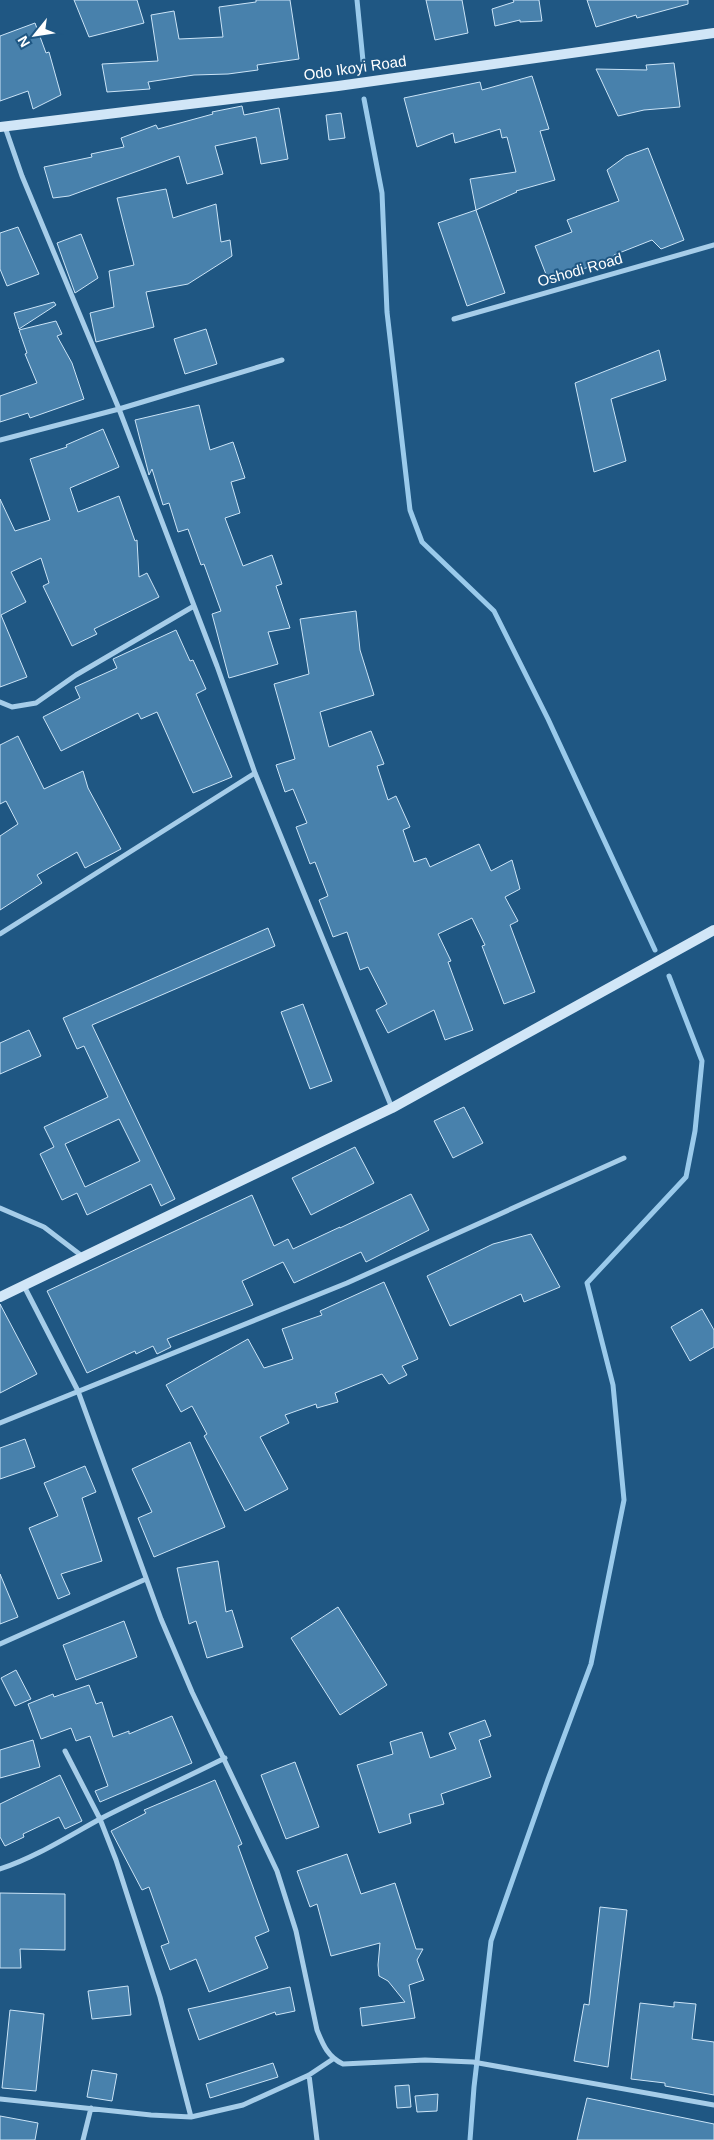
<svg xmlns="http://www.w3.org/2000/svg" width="714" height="2140" viewBox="0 0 714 2140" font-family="Arial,sans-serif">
	<rect width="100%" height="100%" fill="#1f5783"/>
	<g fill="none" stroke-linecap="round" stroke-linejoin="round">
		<path stroke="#9acaeb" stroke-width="5" d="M357,0L363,61
			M364,99L382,193L387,312L410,510L422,542L494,611L548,719L655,950
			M470,2140L474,2087L491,1941L547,1782L591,1664L624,1500L613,1385L587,1283L686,1177L695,1131L702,1061L669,976"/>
	</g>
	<path fill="#4881ac" stroke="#cbe4f7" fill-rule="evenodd" d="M74,0H137L144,23L89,37Z
		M256,0H290L299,59L257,65L258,70L228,74L194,75L148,82L150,89L107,92L102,64L158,61L151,15L174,11L179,39L223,37L219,7L256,2Z
		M426,0H462L468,33L435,40Z
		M513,0H539L542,21L520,22V20L495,26L492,9L514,2Z
		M587,0H688V4L637,18L636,15L596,27Z
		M35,23L46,53L49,52L61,95L33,109L28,91L0,101V36Z
		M674,63L680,107L644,110L618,116L596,69L647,70L646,65Z
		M532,76L549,129L540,131L555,180L516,191L517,192L476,210L470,179L516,172L507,137L502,138L500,129L455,143L453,133L417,147L404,98L480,82L482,90Z
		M242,106L244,115L279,108L288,159L261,164L256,137L215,146L223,174L187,184L179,156L69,196L53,198L44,167L92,157L91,154L124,147L121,138L156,125L158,129L213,114L212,112Z
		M341,113L345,138L329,140L326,115Z
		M648,148L684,240L661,249L652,240L614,255L615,257L549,282L535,246L572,232L567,220L619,201L607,170L626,156Z
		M166,189L173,218L216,204L221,242L230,240L232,256L188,284L146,292L154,327L96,342L90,313L114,307L109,271L134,265L117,198Z
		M476,210L505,293L467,306L438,223Z
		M18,227L39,274L7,286L0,269V233Z
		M81,234L98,278L75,293L57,243Z
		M54,302L56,305L19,329L14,313Z
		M56,321L62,334L57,336L72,363L84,399L30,418L28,413L0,422V396L37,383L25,354L27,353L19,330Z
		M206,329L217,364L185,374L174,339Z
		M659,350L666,380L611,399L626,461L594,472L575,383Z
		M199,405L210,450L233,442L245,478L231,482L240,513L225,518L243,566L272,555L282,584L276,586L290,628L268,632L278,664L229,678L212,614L221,611L204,564L201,565L188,529L178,532L169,503L163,505L152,469L149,475L135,420Z
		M103,429L119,467L70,488L78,512L119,496L135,541L137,540L139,577L147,573L159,597L94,629L97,634L72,646L43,586L49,583L41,558L11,572L26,602L1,615L27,677L0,687V499L15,531L50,520L30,459L67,447L66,445Z
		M356,611L360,650L374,695L320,712L329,747L371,731L384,764L377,766L388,800L396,796L410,827L403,830L414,862L426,858L430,867L479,844L491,871L512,860L520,889L505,897L518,921L510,925L535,992L504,1004L482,946L485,945L472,918L438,934L451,961L448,962L473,1030L445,1040L434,1010L388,1033L376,1010L387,1004L368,967L360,970L347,932L333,937L319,900L328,896L315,862L310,864L296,827L307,823L293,789L285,792L276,765L295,759L274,684L309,674L300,619Z
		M176,630L190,661L193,660L206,689L196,694L232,777L193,793L157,712L141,719L138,713L61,751L43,717L80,698L75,687L117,668L113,659Z
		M18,736L44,789L83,771L88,788L121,849L85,868L77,852L37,875L42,883L0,910V836L18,824L6,801L0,804V745Z
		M268,928L275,946L92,1025L175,1199L161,1206L151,1184L87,1215L77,1193L62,1200L40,1154L54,1147L44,1127L108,1097L84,1046L77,1049L63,1018ZM119,1119L140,1161L85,1187L65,1144Z
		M303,1004L332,1081L310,1089L281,1012Z
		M29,1030L41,1056L0,1074V1043Z
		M464,1107L483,1143L453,1158L434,1121Z
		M355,1147L374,1183L311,1215L292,1178Z
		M411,1194L429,1230L366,1262L361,1252L294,1283L283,1262L242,1281L253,1305L167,1339L171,1347L157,1354L153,1346L136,1354L135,1351L87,1373L47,1291L252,1195L274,1246L288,1239L293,1249L340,1227V1228Z
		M531,1234L560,1287L524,1302L521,1294L450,1326L427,1276L493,1244Z
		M384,1282L418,1359L402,1366L407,1375L389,1384L382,1374L335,1393L338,1402L317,1408L316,1404L285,1415L289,1423L260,1437L288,1489L245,1511L204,1436L207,1434L192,1406L181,1412L166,1385L248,1339L264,1368L293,1359L282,1329L322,1315L320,1311Z
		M0,1304L37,1374L0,1393Z
		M702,1309L714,1330V1347L690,1361L671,1327Z
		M25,1439L35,1467L0,1479V1448Z
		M190,1442L225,1527L154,1557L138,1518L152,1512L132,1469Z
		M85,1466L96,1492L82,1498L102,1561L61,1574L70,1594L58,1599L29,1528L58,1516L44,1483Z
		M218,1561L226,1612L232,1610L243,1647L207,1658L196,1621L189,1624L177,1568Z
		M0,1574L18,1617L0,1624Z
		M338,1607L387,1685L340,1715L291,1638Z
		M124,1621L137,1657L76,1680L63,1645Z
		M16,1670L31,1699L15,1706L1,1678Z
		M89,1685L96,1704L102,1702L113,1737L129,1731V1734L172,1716L192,1763L100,1802L95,1791L108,1786L90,1736L76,1741L71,1728L41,1739L28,1704L53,1694L54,1697Z
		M485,1720L491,1736L479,1740L491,1777L441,1794L444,1804L409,1814L411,1823L379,1833L357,1765L393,1754L390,1742L422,1732L430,1758L456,1749L449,1733Z
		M33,1740L40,1767L0,1778V1750Z
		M295,1762L319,1827L286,1839L261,1775Z
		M60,1775L82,1821L65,1829L59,1817L23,1834L24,1837L5,1846L0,1837V1804Z
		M215,1780L242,1844L238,1846L269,1931L255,1937L268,1968L209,1992L196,1959L170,1970L161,1946L169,1943L149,1887L142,1890L111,1831L146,1813L144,1810Z
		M347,1854L361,1894L395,1883L416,1949H423L417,1960L424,1980L409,1985L415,2018L362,2026L360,2008L405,2002L388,1981L379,1976L378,1965L380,1943L331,1956L317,1904L310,1907L297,1871Z
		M0,1893L65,1894V1950L20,1949L21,1968H0Z
		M600,1907L627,1910L608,2067L574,2061L584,2004L589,2005Z
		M128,1986L131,2015L92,2019L88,1991Z
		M290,1987L295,2011L276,2015L275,2012L199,2040L188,2009Z
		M674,2002L696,2004L692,2039L714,2042V2095L665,2086V2083L631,2079L640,2003L674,2007Z
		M10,2010L44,2014L36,2091L2,2088Z
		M273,2063L278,2077L210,2098L206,2084Z
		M92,2070L117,2074L112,2101L87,2097Z
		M409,2085L411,2107L397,2108L395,2086Z
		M438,2094L437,2111L417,2112L415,2096Z
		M587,2098L714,2124V2140H577Z
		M0,2116L38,2123L35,2140H0Z"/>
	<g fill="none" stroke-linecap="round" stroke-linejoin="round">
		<path stroke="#a6cde9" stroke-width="5" d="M5,127L22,176L119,409L217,666L255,773L392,1108
			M454,319L714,245
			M0,440L119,409L282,360
			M0,702L12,707L36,703L76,675L194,606
			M0,934L255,773
			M0,1208L44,1227L82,1256
			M24,1286L78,1391L161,1619L192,1692L277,1871L296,1931L317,2030C323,2045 328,2057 343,2064L425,2060L473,2062L714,2105
			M0,1423L347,1283L624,1158
			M0,1644L146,1579
			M65,1751L100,1819L116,1860L160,1997L191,2117
			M0,1869C36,1857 67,1837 100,1819C141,1798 183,1779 225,1758
			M309,2075L317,2140
			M0,2099L151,2115L191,2117L243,2105L309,2075L333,2059
			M83,2140L91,2108"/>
		<path stroke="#d1e6f7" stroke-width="10" d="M0,127L338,86L714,33
			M0,1297L392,1108L714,930"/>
	</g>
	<g text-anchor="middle" stroke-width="4" stroke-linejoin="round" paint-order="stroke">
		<g font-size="15" fill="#fff" stroke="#1f5783">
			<text transform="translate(355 68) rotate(-8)" y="5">Odo Ikoyi Road</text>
			<text transform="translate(580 270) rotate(-16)" y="5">Oshodi Road</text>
		</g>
	</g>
	<g transform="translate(35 35) rotate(240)" stroke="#1f5783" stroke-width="4" paint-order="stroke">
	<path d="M0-4L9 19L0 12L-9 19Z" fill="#ffffff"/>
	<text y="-8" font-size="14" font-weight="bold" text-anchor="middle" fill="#ffffff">N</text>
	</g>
</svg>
